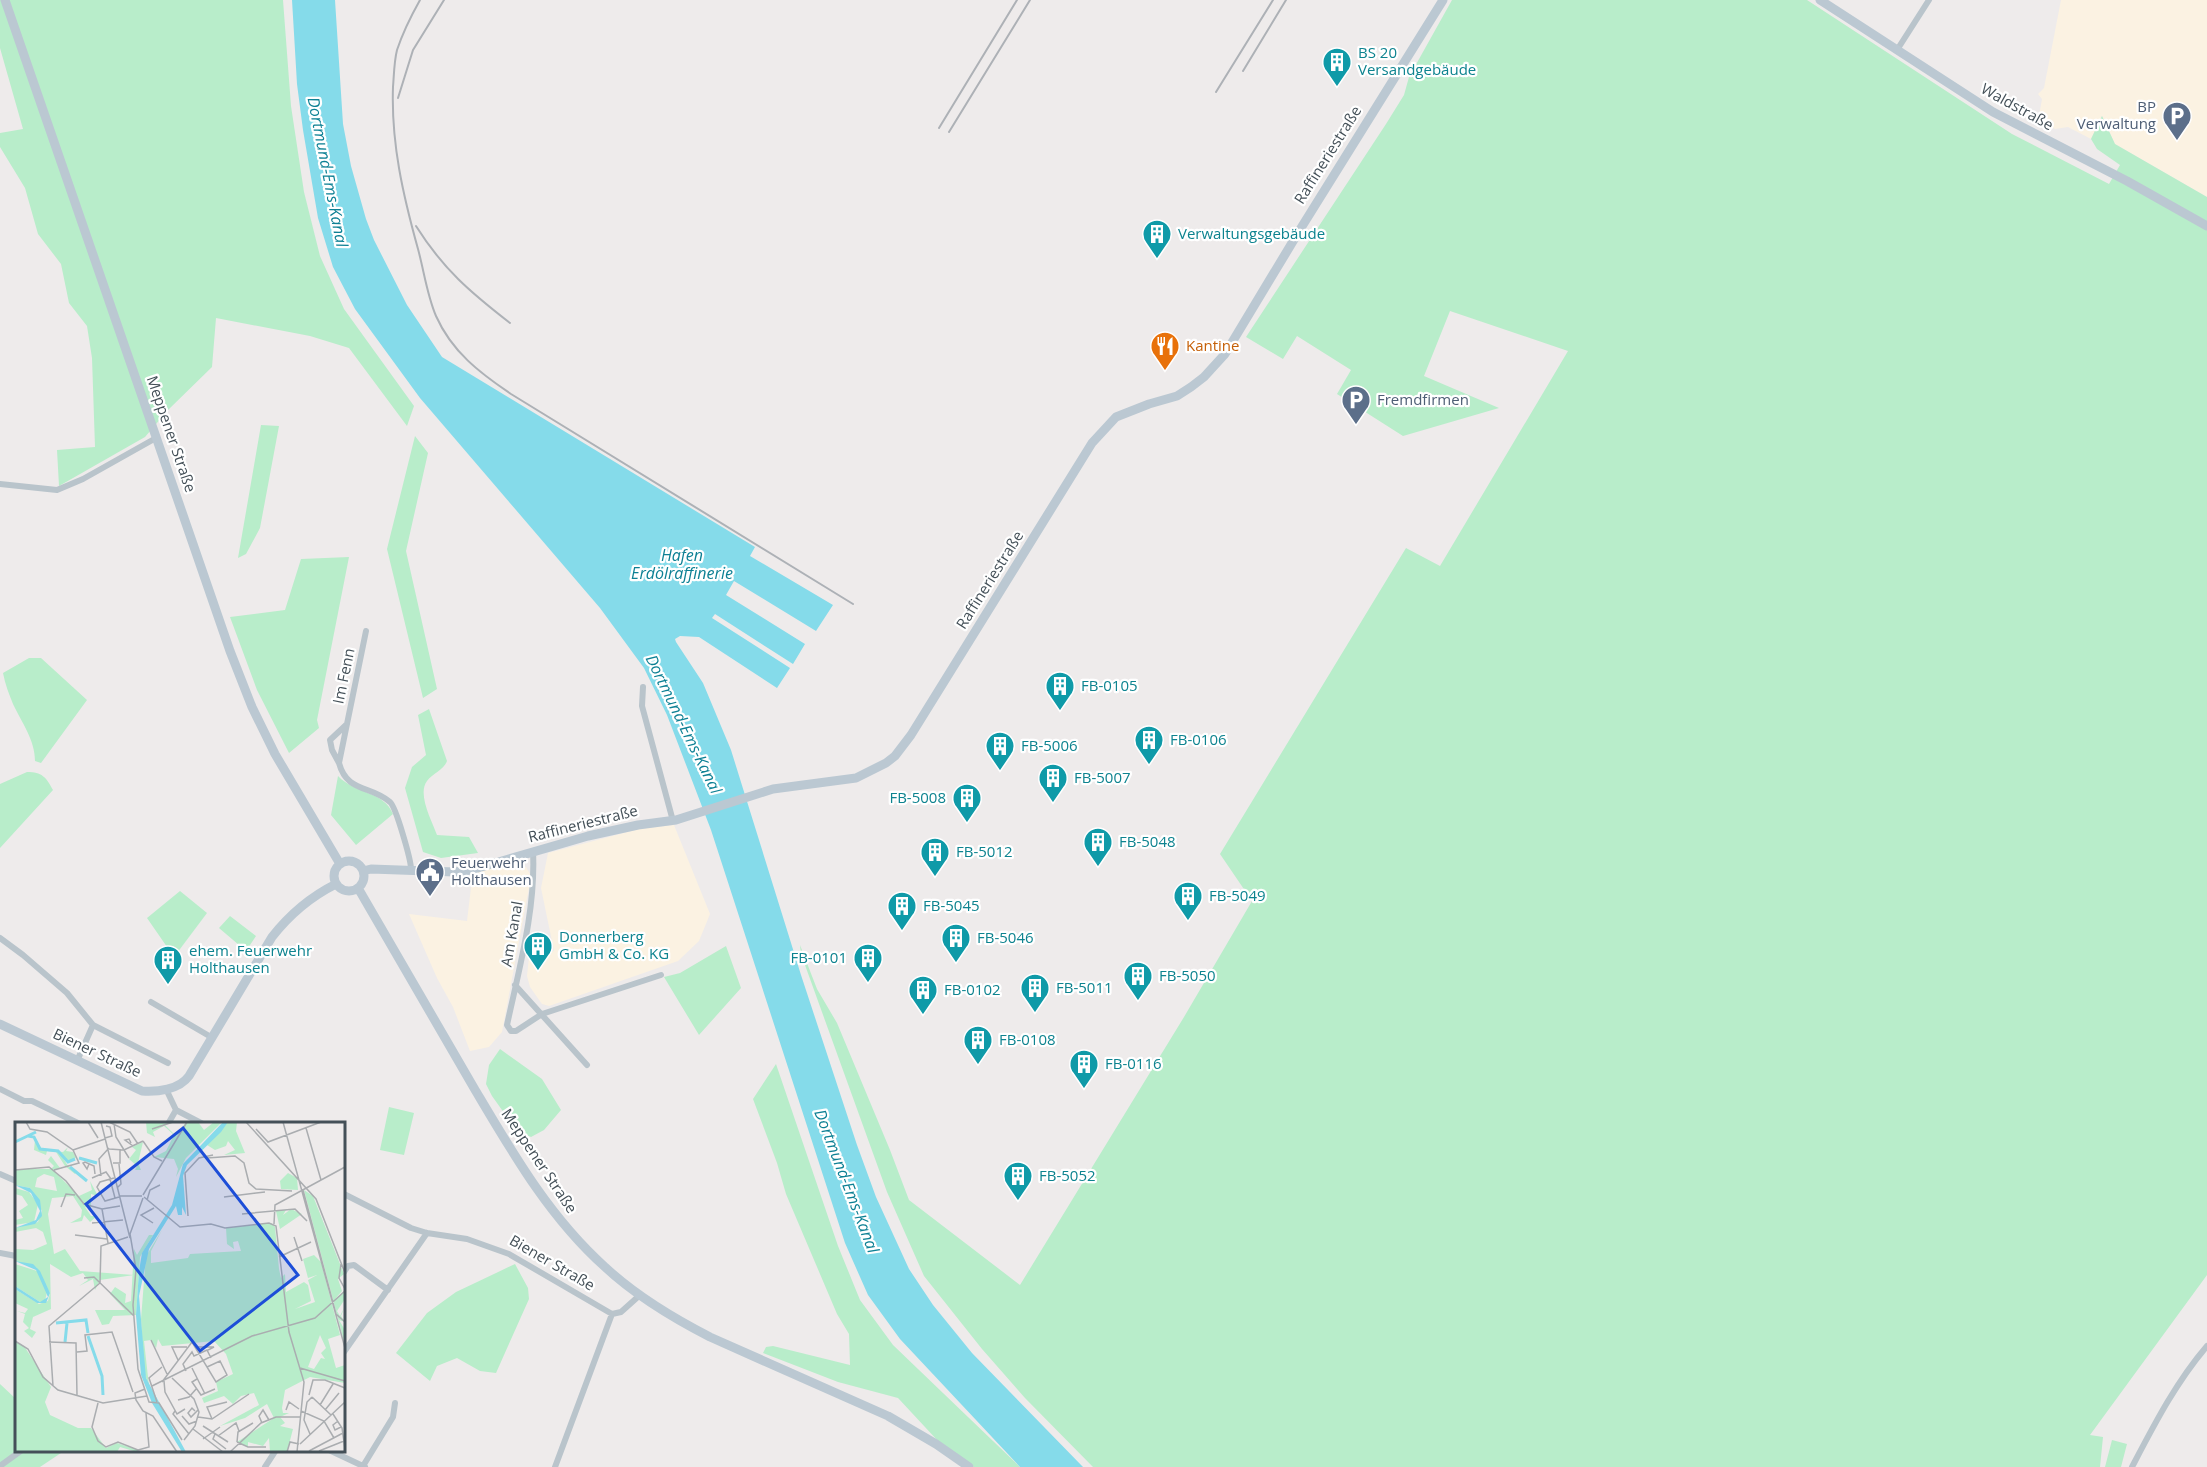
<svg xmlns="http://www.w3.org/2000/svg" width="2207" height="1467" viewBox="0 0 2207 1467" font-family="'Open Sans',sans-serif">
	<rect width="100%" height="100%" fill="#eeebeb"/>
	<path fill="#fbf2e2" d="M2061,0H2207V197L2115,144L2102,116L2091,139L2068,127L2055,129L2039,116L2042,99L2038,94L2044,88Z
		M674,825L710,914L699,941L678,961L549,1006L542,1004L530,987L527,976L529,957L554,951L541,888L548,853L639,829Z
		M516,862L526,867L530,874L529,888L502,1032L489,1047L470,1051L453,1007L437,978L409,914L467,921L473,871Z"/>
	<path fill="#b8edca" d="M0,0H283L291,106L304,192L320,256L344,309L414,406L407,426L349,348L310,336L216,318L212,367L168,410L145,437L59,486L57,450L95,447L92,358L87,326L69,303L61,264L38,234L25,188L0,147V133L23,129L0,48Z
		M1452,0H1807L2012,134L2109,184L2120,165L2097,149L2091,139L2102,116L2115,144L2207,197V1275L2090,1435L2103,1437L2100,1467H1093L1025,1398L982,1349L924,1276L887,1192L801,954L800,945L817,989L837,1023L890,1150L909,1200L1020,1285L1184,1017L1252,901L1220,854L1406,548L1440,566L1568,351L1450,311L1424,376L1499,408L1403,436L1337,394L1351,370L1297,336L1283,359L1246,337L1386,124L1404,95L1409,77Z
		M261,425L279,426L260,528L246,554L238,558Z
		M415,436L428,453L406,551L437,689L423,698L387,549Z
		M349,557L317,720L319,728L289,753L257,690L230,617L285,610L301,559Z
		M29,658H41L87,700L41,763L35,761C35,740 22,723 13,704C9,694 5,684 3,673Z
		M429,709L447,761C444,770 433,773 427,781C417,794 432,821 437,835L469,837L478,853L441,858L423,852L405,788L412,767L426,755L418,715Z
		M27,772C42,772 46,777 53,790L0,848V784Z
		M338,776C355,794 384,791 393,814L356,845L331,815Z
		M180,891L207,913L174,957L147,918Z
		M230,916L256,936L246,951L219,928Z
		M726,946L741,988L699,1035L664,977L680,973Z
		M500,1049L542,1079L561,1110L544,1130L531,1137L517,1131L492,1096L486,1084L489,1065Z
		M776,1064L838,1246L860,1300L893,1345L1020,1467H974L938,1441L898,1398L838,1382L763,1353L766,1347L773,1346L850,1365L849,1334L837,1314L786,1194L777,1163L753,1099Z
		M389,1107L414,1113L404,1155L380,1150Z
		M515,1264L528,1288L529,1299L496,1373L480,1371L457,1358L437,1366L430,1381L396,1353L427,1313L456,1292Z
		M0,1384L16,1399V1450L64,1451L40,1467H0Z
		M2112,1440L2127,1444L2121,1467H2105Z"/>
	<path fill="#85dbea" d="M292,0H335L343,124L351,166L366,219L374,240L407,305L442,357L755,547L750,556L833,605L816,631L734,581L726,595L805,644L793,664L715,614L712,618L790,668L777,688L699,637L680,636L675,639L676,642L703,683L731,750L801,975L857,1145L876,1197L909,1269L933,1305L972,1353L1083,1467H1020L900,1339L868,1295L845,1243L711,830L667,715L644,668L600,608L420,398L355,309L333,267L318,218L303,130L297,84Z"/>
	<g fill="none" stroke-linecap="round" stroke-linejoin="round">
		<path stroke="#b9c4cb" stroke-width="6" d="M1897,50L1929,0
			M0,484L57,490L83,479L156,438
			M366,631L339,763C347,793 371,785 390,802C396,807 411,860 411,869
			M643,687L642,706L673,821
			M339,763L332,750L330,740L346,725
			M533,851C536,909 519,969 507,1025L511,1031H516L542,1014L661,975
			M0,938L23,955L67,993L93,1025L77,1061
			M515,985L587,1065
			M151,1002L211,1037
			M93,1025L168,1063
			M0,1089L24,1101H32L80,1124
			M166,1089L176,1110L203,1124
			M168,1124L176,1110
			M0,1174L16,1181
			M344,1194L411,1228L427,1233L467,1239L509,1254L612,1314L621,1312L640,1295
			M0,1253L16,1256
			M344,1272L348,1266L354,1265L388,1290
			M344,1352L427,1233
			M329,1450L365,1467
			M0,1466L22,1450
			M363,1466L393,1417L395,1403
			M265,1467L276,1450
			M555,1467L612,1314
			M2132,1467C2154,1425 2176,1382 2207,1346"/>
		<path stroke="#bbc8d2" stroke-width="9" d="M5,0L230,651L252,707L275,754L340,864
			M1820,0L1993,112L2127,181L2207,226
			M334 876a15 15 0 1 1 30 0a15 15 0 1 1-30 0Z
			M363,871L371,869L455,872L471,870L588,836L638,825L676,820L773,789L856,778L886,763L895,756L911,735L1092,443L1116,417L1149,404L1177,396L1191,387L1204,377L1225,354L1301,228L1443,0
			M358,888C397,955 435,1022 474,1088C512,1152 549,1217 605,1267C636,1296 673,1318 710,1337L888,1416L936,1444L969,1467
			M0,1024L142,1091C157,1092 179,1090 189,1076L272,937C290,914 310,897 336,884"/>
		<path stroke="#adb1b6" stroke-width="2" d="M420,0C411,16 403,32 397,50C394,62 394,75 393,87C391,143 403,195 418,249C424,271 427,295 436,316C452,352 480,373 511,394L853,604
			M1243,71L1286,0
			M1216,92L1273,0
			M398,98L413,50L444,0
			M939,128L1017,0
			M949,132L1030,0
			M416,226C443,269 470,292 510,323"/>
	</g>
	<defs>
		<g id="building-pin" transform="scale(1.5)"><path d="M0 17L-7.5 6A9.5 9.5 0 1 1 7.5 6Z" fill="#0f9aa8" stroke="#fff"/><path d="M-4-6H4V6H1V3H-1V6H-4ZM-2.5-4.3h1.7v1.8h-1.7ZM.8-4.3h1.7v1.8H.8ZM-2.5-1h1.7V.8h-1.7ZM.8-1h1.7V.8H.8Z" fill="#fff"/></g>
		<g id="parking-pin" transform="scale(1.5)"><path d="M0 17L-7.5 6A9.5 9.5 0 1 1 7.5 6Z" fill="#5c6f8a" stroke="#fff"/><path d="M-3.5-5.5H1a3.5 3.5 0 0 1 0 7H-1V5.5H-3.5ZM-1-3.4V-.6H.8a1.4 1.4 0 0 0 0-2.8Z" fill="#fff"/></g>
		<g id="restaurant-pin" transform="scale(1.5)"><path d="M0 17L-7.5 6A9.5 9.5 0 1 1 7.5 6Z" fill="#e8710a" stroke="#fff"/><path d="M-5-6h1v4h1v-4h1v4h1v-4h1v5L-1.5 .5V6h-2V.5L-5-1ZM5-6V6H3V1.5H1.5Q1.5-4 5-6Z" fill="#fff"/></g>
		<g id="civic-pin" transform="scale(1.5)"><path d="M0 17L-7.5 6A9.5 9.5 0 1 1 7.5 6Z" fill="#5c6f8a" stroke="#fff"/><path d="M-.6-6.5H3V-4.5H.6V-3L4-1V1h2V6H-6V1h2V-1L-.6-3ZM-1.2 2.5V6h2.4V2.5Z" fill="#fff"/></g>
	</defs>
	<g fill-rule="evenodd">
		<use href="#building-pin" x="1337" y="62"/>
		<use href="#parking-pin" x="2177" y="116"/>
		<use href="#building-pin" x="1157" y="234"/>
		<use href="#restaurant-pin" x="1165" y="346"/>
		<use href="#parking-pin" x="1356" y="400"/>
		<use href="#building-pin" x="1060" y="686"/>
		<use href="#building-pin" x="1149" y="740"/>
		<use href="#building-pin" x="1000" y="746"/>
		<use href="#building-pin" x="1053" y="778"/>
		<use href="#building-pin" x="967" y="798"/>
		<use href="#building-pin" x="1098" y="842"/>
		<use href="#building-pin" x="935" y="852"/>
		<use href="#civic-pin" x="430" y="872"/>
		<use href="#building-pin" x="1188" y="896"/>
		<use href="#building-pin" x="902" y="906"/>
		<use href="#building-pin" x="956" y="938"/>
		<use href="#building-pin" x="538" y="946"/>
		<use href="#building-pin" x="868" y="958"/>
		<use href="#building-pin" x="168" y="960"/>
		<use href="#building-pin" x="1138" y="976"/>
		<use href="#building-pin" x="1035" y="988"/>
		<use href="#building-pin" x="923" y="990"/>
		<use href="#building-pin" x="978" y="1040"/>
		<use href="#building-pin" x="1084" y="1064"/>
		<use href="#building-pin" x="1018" y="1176"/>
	</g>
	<g text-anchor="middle" stroke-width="4.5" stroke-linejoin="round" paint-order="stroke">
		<g font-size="15" fill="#0d838f" stroke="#fff" text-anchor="start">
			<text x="1358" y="58">BS 20<tspan x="1358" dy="17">Versandgebäude</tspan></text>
			<text x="1178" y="239">Verwaltungsgebäude</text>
			<text x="1081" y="691">FB-0105</text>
			<text x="1170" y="745">FB-0106</text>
			<text x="1021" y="751">FB-5006</text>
			<text x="1074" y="783">FB-5007</text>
			<text x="946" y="803" text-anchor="end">FB-5008</text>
			<text x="1119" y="847">FB-5048</text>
			<text x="956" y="857">FB-5012</text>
			<text x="1209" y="901">FB-5049</text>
			<text x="923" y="911">FB-5045</text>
			<text x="559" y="942">Donnerberg<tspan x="559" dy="17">GmbH &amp; Co. KG</tspan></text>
			<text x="977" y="943">FB-5046</text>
			<text x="189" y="956">ehem. Feuerwehr<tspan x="189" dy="17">Holthausen</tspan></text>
			<text x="847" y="963" text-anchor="end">FB-0101</text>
			<text x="1159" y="981">FB-5050</text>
			<text x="1056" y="993">FB-5011</text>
			<text x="944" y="995">FB-0102</text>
			<text x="999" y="1045">FB-0108</text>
			<text x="1105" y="1069">FB-0116</text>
			<text x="1039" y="1181">FB-5052</text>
		</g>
		<g font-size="15" fill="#445058" stroke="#fff">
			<text transform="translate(2017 107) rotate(29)" y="5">Waldstraße</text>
			<text transform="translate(1328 155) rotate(-58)" y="5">Raffineriestraße</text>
			<text transform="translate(171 434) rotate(71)" y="5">Meppener Straße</text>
			<text transform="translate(990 580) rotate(-58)" y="5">Raffineriestraße</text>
			<text transform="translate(344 676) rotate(-78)" y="5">Im Fenn</text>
			<text transform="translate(583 824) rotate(-14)" y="5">Raffineriestraße</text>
			<text transform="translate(512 934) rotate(-80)" y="5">Am Kanal</text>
			<text transform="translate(97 1053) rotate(25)" y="5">Biener Straße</text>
			<text transform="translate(539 1161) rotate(56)" y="5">Meppener Straße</text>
			<text transform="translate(552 1263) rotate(30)" y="5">Biener Straße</text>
		</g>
		<g font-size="15" fill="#4e5e75" stroke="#fff" text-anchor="start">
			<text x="2156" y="112" text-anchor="end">BP<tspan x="2156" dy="17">Verwaltung</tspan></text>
			<text x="1377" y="405">Fremdfirmen</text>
			<text x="451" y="868">Feuerwehr<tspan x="451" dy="17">Holthausen</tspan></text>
		</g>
		<g font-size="15" fill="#c56008" stroke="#fff" text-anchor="start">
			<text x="1186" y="351">Kantine</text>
		</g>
		<g font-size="16" font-style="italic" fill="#0d8094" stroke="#fff">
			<text transform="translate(328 172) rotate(79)" y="6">Dortmund-Ems-Kanal</text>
			<text x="682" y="561">Hafen<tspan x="682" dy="18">Erdölraffinerie</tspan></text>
			<text transform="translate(684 724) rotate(64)" y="6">Dortmund-Ems-Kanal</text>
			<text transform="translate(847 1181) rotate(69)" y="6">Dortmund-Ems-Kanal</text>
		</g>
	</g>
	<g transform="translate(15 1122)">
		<rect width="330" height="330" fill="#eeebeb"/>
		<path d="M131,0H159L150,3L161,14L171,0H183L189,8L199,0H207L171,36L161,55L163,47L159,37L139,35L151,29L159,13L149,4L138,10L140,15L132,11ZM213,0H222L221,9L230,31L209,33L220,28L213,19L211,24L200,28L192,23ZM20,18L28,28L48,30L53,25L51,29L58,30L61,36L51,40L44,30L53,44L62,49L60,52L50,44L41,30L32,29L31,33L19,28ZM128,20L123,41L126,48H120L122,44L114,37L121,28L117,25ZM36,34L45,46L38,48L64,74L77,68L75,59L83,74L76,72V86L70,85L76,94H82L75,100L69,93L67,99L55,101L66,95L67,88L58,74L37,76L33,92L39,132L50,127L65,149L119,153L85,158L80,168L78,157L64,164L73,158L68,151L56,155L35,142L36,187L18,195L15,207L21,210L17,216L9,209L14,206L8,200L10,192L2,189L10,191L13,187L0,181V167L24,182L33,179L35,171L21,145L0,139V127L18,128L32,122L28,110L21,106L0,110V106L23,100L27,89L15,66L0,63V47H36L39,44L33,38ZM29,52L39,55L42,69L20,65L22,56ZM273,51L282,56L283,68L266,67L265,59ZM0,66L14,70L23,82L19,100L0,103V98L8,96L4,89L13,83L7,74L0,72ZM289,68L298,74L329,152L323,157L327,169L319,178L330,168V177L322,189L325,194L330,184L326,194L330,200L324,198L330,208V223ZM276,87L287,92L265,107L261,89L271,88L268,93ZM256,101L260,105L264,147L266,156L270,152L271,170L289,160L293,163L296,179L280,187L300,180L293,158L302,153L293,156L288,137L299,133L306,140L325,213L313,217L321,246L330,243V261L295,255L270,268L267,286L268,291H274L265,295L270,301L265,304L278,307L272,330H255L254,316L248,324L233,320V325L222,320L259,296L252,282L230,296L205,304L244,283L239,271L226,274L218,282L209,274L189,281L187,276L203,269L201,260L218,252L211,232L199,219L147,224L143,217L141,226L136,218L129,219L134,264L129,250L126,197L131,134L147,108L136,129V141L173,136L175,132L226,129L223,119L218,120L219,127L212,122L211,106ZM305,213L311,226L306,231L310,237L306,236L299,247L293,245ZM134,113H138L125,135L121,193L98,194L94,202L87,203L80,188H110L95,172L100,165L111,172L110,181L116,179L119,127L122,133ZM0,142L22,149L32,170L30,179L25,180L0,164ZM0,219L9,224L36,265L30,280L35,293L63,306H76L91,326L102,321L123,328L122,330L105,325L102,330H0Z" fill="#b8edca" fill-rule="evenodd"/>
		<path d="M208,0H213L206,10L172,43L168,54L171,93L167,85V93H163L161,84L134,127L124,174L131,256L171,330H167L137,281L126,253L121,193L124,149L127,131L157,83L168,42ZM0,63L15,66L25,78L27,94L20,102L0,106L21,98L25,89L16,71ZM0,139L18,142L25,149L35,171L31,181H22L0,167V164L25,180L33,175L21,148Z" fill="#85dbea"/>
		<path fill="none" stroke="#85dbea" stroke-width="3" d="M13,14L19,15L25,27L43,29L53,40L60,37M0,20L21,10M64,36L82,41M55,45L72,59M41,201L71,198L73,211M73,214L87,254L88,273M50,220L52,201"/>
		<path fill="none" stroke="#aaadb0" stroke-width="1.5" d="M11,0L15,7L32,10L58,28L64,41L39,48M73,0L83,16M86,0L115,116M94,0L115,10L123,22M231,0L301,77L330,151M268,0L330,226M99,2L101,15L114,36M291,6L306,58M137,7L158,0M241,7L253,20L306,0M90,16L97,14L95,5L91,4M128,19L139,35L147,39M116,21L114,17L110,18L118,24M94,27L109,28L128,19M58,28L90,17M192,36L220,34L229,41L234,61L241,67L277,69M98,41H105V27M74,42L72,47L68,41L70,40L79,44L80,52M0,48L34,45L51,59L69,82L87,87M86,54L84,37L94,26M77,56L91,50L96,57M99,56L85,60L82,65L90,79L104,75M95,57L100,76M102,66L106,62L104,42M288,68L321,192L330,200M128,73L172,0M104,74H127M129,75L165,105L196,102L210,106L254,101L261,104L274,210L289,260L282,330M209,75L250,70M128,76L115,112L121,147L118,183L123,247L134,280L144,281L167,318M132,78L135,68L145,63M46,85L51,72L60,73M87,87L93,121M87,87L105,84M227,92L280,87L292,99M173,94L170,51L184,36L198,33M77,101L108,98M138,101L126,93L139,86M259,102L260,83L330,45M60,113L92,117M279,115L287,139M264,135L296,120M326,142L324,156L330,167M69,156L79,155L119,194M136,218L152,252M0,219L13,227L28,255L43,268L88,281L132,274M34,220L61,221L62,273M180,225H199L193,228M62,230L72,229L70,213L97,210L118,270M163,238L157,225H172M177,246L190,272M285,246L330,259M171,249L168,242L177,230L179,234L192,228L196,236M157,256L179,277L184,290L180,304L169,318M182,257L177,260L186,273L200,267M149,259L150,270L162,292L170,287M147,260L177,220L201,260L212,253L205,239L192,245M38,264L34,204L85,161L86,124L113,115M137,264L237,214L300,196L330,169M130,267L120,271L121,278L128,289L138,294L162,330M294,273L298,258H310L330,266M297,275L316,293M163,278L174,275L182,266M142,280L134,256L147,245M83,281L77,305L83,319L91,325L103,320L123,328M305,283L318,262M271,288L274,280L284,287M310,288L324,271M160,289L158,292L174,312M180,289L177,286L173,291L176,295L183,288M286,289L309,299L319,316M318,292L327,306L330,327M167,294L174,302L182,299M183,295L197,297L234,272M197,297L192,285L212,280M323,299L318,303L320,308L326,305M247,301L244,294L248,288L254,298M188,304L213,320M178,307L208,330M200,312L198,317L211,327M295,312L289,298L292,280L297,275M203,314L221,301L224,309M188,317L205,305M222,320L233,325H251M222,320L223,310L238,301M285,322L330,280M123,328L134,325L131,291M294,329L328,311M304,329L329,319M215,330L246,301L261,295H285M272,330L275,320L284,322"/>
		<path fill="#1d4ed8" fill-opacity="0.15" stroke="#1d4ed8" stroke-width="3" d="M168,6L283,153L185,229L71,82Z"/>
		<rect width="330" height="330" fill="none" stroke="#445058" stroke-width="3"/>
	</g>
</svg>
